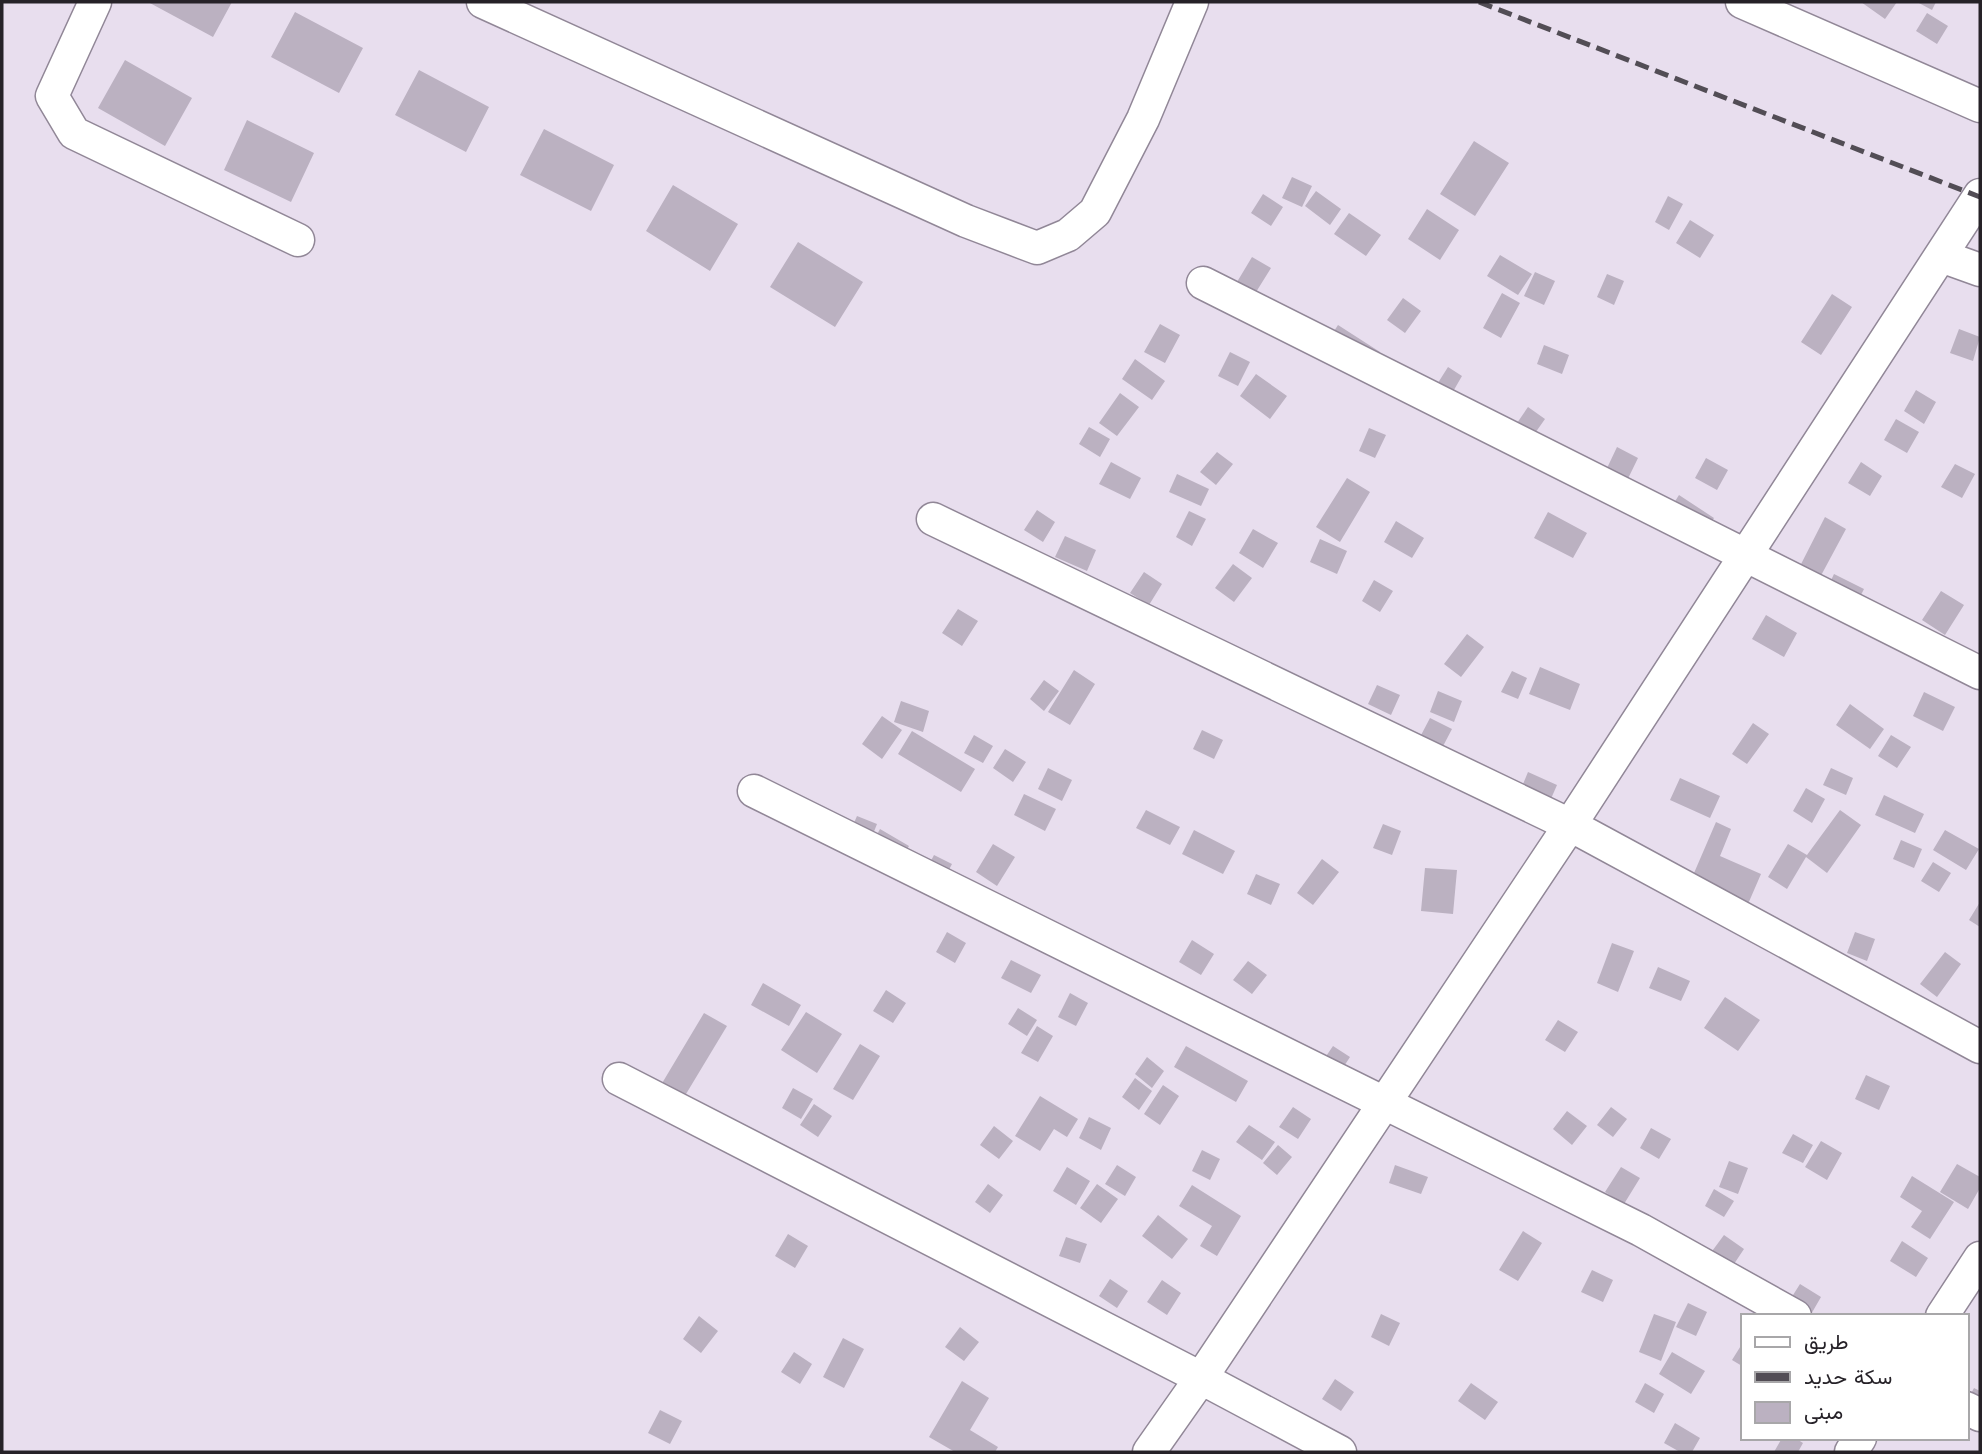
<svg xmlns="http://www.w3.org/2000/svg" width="1982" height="1454" viewBox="0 0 1982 1454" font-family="'Work Sans',Vazirmatn,sans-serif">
	<rect width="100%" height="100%" fill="#e8deee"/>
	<path fill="#bbb1c1" d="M148,2H232L213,37Z
		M1861,2H1897L1885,19Z
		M1917,2H1936L1932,10Z
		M295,12L363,48L339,93L271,57Z
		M1927,13L1948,26L1937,44L1916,31Z
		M125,60L192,98L165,146L98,108Z
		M419,70L489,107L466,152L395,115Z
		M247,120L314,153L291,202L224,170Z
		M544,129L614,165L591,211L520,175Z
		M1474,141L1509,163L1475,216L1440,194Z
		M1292,177L1312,186L1302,207L1282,198Z
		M673,185L738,224L710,271L646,231Z
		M1316,191L1341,209L1330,225L1305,206Z
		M1263,194L1283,207L1271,226L1251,213Z
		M1668,196L1683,204L1669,230L1655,222Z
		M1427,209L1459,230L1440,260L1408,239Z
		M1349,213L1381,235L1366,256L1334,234Z
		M1690,220L1714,235L1700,258L1676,243Z
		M798,242L863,282L835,327L770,287Z
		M1500,255L1532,274L1518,295L1487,276Z
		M1252,257L1271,268L1243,313L1225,302Z
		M1535,272L1555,281L1544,305L1524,296Z
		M1607,274L1624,281L1614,305L1597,297Z
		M1502,293L1520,303L1501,338L1483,328Z
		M1832,294L1852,307L1821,355L1801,342Z
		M1403,298L1421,311L1405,333L1387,320Z
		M1160,324L1180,335L1165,363L1144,352Z
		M1338,325L1380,352L1366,374L1323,348Z
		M1959,329L1980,337L1973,361L1950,353Z
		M1544,345L1569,355L1562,374L1537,364Z
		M1230,352L1250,362L1238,386L1218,376Z
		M1135,359L1165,381L1152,400L1122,379Z
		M1448,367L1462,376L1451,395L1436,386Z
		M1256,374L1287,396L1270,419L1240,396Z
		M1916,390L1936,402L1924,424L1904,411Z
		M1120,393L1139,407L1117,436L1099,423Z
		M1528,407L1545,419L1521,453L1504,442Z
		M1896,419L1919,432L1907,453L1884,440Z
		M1089,427L1110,439L1100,457L1079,444Z
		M1369,428L1386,435L1375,458L1359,451Z
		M1617,447L1638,458L1621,493L1600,483Z
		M1217,452L1233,464L1216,485L1200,472Z
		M1706,458L1728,470L1717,490L1695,478Z
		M1111,462L1141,478L1130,499L1099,484Z
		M1861,462L1882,476L1870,496L1848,483Z
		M1955,464L1975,474L1962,498L1941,487Z
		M1177,474L1209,489L1201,506L1169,492Z
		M1347,478L1370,492L1340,542L1316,527Z
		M1679,495L1714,518L1702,536L1667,514Z
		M1037,510L1055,522L1043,542L1024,530Z
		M1189,511L1206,519L1192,546L1176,537Z
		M1548,512L1587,533L1573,558L1534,538Z
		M1825,517L1846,529L1817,583L1797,572Z
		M1396,521L1424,538L1412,558L1384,542Z
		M1253,529L1278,543L1263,568L1239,553Z
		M1065,536L1096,550L1087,571L1055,557Z
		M1320,539L1347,551L1337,574L1310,562Z
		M1233,564L1252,578L1234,602L1215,588Z
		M1144,572L1162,584L1149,605L1130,593Z
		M1834,574L1864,589L1853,611L1823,597Z
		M1374,580L1393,591L1380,612L1362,601Z
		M1941,591L1964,605L1945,635L1922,620Z
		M958,609L978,621L962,646L942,633Z
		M1766,615L1797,633L1784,657L1752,639Z
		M1467,634L1484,647L1461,677L1444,664Z
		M1540,667L1580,684L1570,710L1529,694Z
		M1074,670L1095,684L1070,725L1048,712Z
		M1512,671L1527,678L1518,699L1501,692Z
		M1044,680L1059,691L1044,711L1030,699Z
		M1377,685L1400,695L1391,715L1368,704Z
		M1438,691L1462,701L1454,722L1430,712Z
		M1924,692L1955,707L1943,731L1913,716Z
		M901,701L929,711L923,732L894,722Z
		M1850,704L1884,729L1870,749L1836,725Z
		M882,716L902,730L882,759L862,744Z
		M1430,718L1452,729L1441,750L1419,739Z
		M1753,723L1769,734L1747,764L1732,754Z
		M1202,730L1223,740L1214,759L1193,749Z
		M912,731L975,769L961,792L898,754Z
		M974,735L993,746L983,763L964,753Z
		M1891,735L1911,747L1897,768L1878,756Z
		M1005,749L1026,762L1013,782L993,768Z
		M1048,768L1072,780L1062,801L1038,789Z
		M1831,768L1853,778L1846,795L1823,785Z
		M1528,772L1557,785L1550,801L1521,789Z
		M1680,778L1720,796L1710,818L1670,800Z
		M1806,788L1825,799L1812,823L1793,811Z
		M1024,794L1056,809L1045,831L1014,815Z
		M1884,795L1924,814L1915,833L1875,815Z
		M1146,810L1180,827L1170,845L1136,828Z
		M1840,810L1861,825L1827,873L1806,857L1787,889L1768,877L1788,844L1807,855Z
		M857,816L877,824L867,849L846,841Z
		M1716,822L1731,829L1720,856L1761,874L1748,904L1691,880Z
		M1383,824L1401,831L1392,855L1373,848Z
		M880,829L909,846L897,867L868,851Z
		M1194,830L1235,851L1223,874L1182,854Z
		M1945,830L1979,849L1966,870L1933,850Z
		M1901,840L1922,849L1914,868L1893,859Z
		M993,844L1015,857L997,886L976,872Z
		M934,855L952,864L942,883L924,874Z
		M1322,859L1339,872L1313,905L1297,893Z
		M1933,862L1951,873L1939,892L1921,881Z
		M1425,868L1457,870L1453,914L1421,911Z
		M1256,874L1280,884L1271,905L1247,894Z
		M1980,902V927L1969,920Z
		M947,932L966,943L955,963L936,952Z
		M1855,932L1875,939L1867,961L1847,953Z
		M1192,940L1214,954L1201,975L1179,962Z
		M1612,943L1634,951L1618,992L1597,983Z
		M1945,952L1961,964L1937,997L1920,984Z
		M1011,960L1041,975L1031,993L1001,978Z
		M1248,961L1267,975L1252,994L1233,980Z
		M1658,967L1690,981L1681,1001L1649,988Z
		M763,983L801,1005L789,1026L751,1005Z
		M886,990L906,1003L893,1023L873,1011Z
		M1070,993L1088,1003L1076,1026L1058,1017Z
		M1725,997L1760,1020L1738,1051L1704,1028Z
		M1018,1008L1037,1020L1027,1036L1008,1024Z
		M806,1012L842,1034L817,1073L781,1050Z
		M704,1013L727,1026L683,1099L661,1085Z
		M1558,1020L1578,1032L1565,1052L1545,1040Z
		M1037,1026L1053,1036L1038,1062L1021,1053Z
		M860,1044L880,1056L853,1100L833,1089Z
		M1186,1046L1248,1081L1236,1102L1174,1067Z
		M1333,1046L1350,1057L1335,1080L1318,1068Z
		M1147,1057L1164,1071L1152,1088L1135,1074Z
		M1866,1075L1890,1086L1879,1110L1855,1099Z
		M1135,1078L1152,1091L1139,1110L1122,1097Z
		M1163,1085L1179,1096L1160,1125L1144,1114Z
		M793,1088L813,1099L801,1119L782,1108Z
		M1040,1096L1078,1119L1067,1137L1054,1129L1040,1151L1015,1136Z
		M814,1104L832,1116L818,1137L800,1125Z
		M1293,1107L1311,1119L1298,1139L1279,1127Z
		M1611,1107L1627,1119L1613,1137L1597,1125Z
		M1567,1111L1587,1126L1572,1145L1553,1129Z
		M1089,1117L1111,1128L1101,1150L1079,1138Z
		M1249,1125L1275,1142L1262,1160L1236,1142Z
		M994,1126L1013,1141L999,1159L980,1145Z
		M1651,1128L1671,1139L1659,1159L1640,1148Z
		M1793,1134L1813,1145L1803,1163L1782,1153Z
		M1821,1141L1842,1153L1827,1180L1805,1167Z
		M1278,1145L1292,1157L1277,1175L1263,1163Z
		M1202,1150L1220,1159L1210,1180L1192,1171Z
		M1729,1161L1748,1168L1738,1194L1719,1187Z
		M1957,1164L1980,1177V1188L1968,1209L1940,1192Z
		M1117,1165L1136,1177L1125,1196L1105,1184Z
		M1395,1165L1428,1177L1421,1194L1389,1183Z
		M1067,1167L1090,1181L1076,1205L1053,1191Z
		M1621,1167L1640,1178L1624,1204L1605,1192Z
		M1912,1176L1954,1202L1930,1239L1911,1227L1922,1211L1900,1197Z
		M988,1184L1003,1195L990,1213L975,1202Z
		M1097,1184L1118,1199L1101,1223L1080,1208Z
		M1192,1185L1241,1216L1217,1256L1200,1246L1212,1226L1179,1206Z
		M1714,1189L1734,1201L1724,1217L1705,1206Z
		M1158,1215L1188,1239L1172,1259L1142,1236Z
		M1523,1231L1542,1243L1518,1281L1499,1270Z
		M788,1234L808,1246L795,1268L775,1256Z
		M1724,1235L1744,1249L1728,1273L1707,1258Z
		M1066,1237L1087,1244L1080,1263L1059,1256Z
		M1902,1241L1928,1258L1916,1277L1890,1261Z
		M1592,1270L1613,1280L1603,1302L1581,1292Z
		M1110,1279L1128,1291L1117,1308L1099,1296Z
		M1162,1280L1181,1293L1167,1315L1147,1302Z
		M1800,1284L1821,1297L1810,1316L1788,1303Z
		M1688,1303L1707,1312L1696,1336L1676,1327Z
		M1381,1314L1400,1323L1389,1346L1371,1337Z
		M1654,1314L1676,1322L1661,1361L1639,1352Z
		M699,1316L718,1331L701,1353L683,1339Z
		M960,1327L979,1342L964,1361L945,1347Z
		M843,1338L864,1349L844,1388L823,1377Z
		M1742,1344V1366L1732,1360Z
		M794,1352L812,1364L800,1384L781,1372Z
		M1672,1352L1705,1371L1691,1394L1659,1374Z
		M1335,1379L1354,1392L1341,1411L1322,1399Z
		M962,1381L989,1398L970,1430L998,1447L995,1452H955L929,1437Z
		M1471,1383L1498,1402L1485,1420L1458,1401Z
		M1645,1383L1664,1394L1654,1413L1635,1402Z
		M1974,1388L1980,1391V1419L1966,1403Z
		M660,1410L682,1421L670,1444L648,1433Z
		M1675,1423L1700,1438L1692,1452H1680L1664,1443Z
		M1782,1438H1795L1803,1443L1798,1452H1774Z"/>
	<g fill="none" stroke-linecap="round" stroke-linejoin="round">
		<g stroke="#918797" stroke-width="35">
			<path id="minor" d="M95,2L52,96L74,133L298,240
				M483,2L966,221L1037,248L1068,235L1095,212L1143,119L1192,2
				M1742,2L1980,106
				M1941,256L1980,270
				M1203,283L1980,673
				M933,519L1570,825L1980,1047
				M754,791L1641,1230L1795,1316
				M619,1079L1201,1378L1340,1452
				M1942,1316L1980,1258
				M1966,1408L1980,1415
				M1149,1452L1201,1378L1570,825L1980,195
				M1851,1452L1860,1438"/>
		</g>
		<use href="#minor" stroke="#fff" stroke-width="32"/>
		<path stroke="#524d55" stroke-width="5" stroke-dasharray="14 7" stroke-linecap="butt" d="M1479,2L1980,197"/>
	</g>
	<rect width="1982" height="1454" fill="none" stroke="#262228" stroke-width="7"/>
	<rect x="1741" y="1314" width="228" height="126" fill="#ffffff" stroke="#a8a7a9" stroke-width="2"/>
	<rect x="1755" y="1337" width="35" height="10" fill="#ffffff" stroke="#a8a7a9" stroke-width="2"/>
	<text x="1804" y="1349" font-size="21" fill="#262228">طريق</text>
	<rect x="1755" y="1372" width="35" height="10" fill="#524d55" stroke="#a8a7a9" stroke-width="2"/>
	<text x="1804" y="1384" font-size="21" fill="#262228">سكة حديد</text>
	<rect x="1755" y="1402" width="35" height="21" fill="#bbb1c1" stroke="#a8a7a9" stroke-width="2"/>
	<text x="1804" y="1419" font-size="21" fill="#262228">مبنى</text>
</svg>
